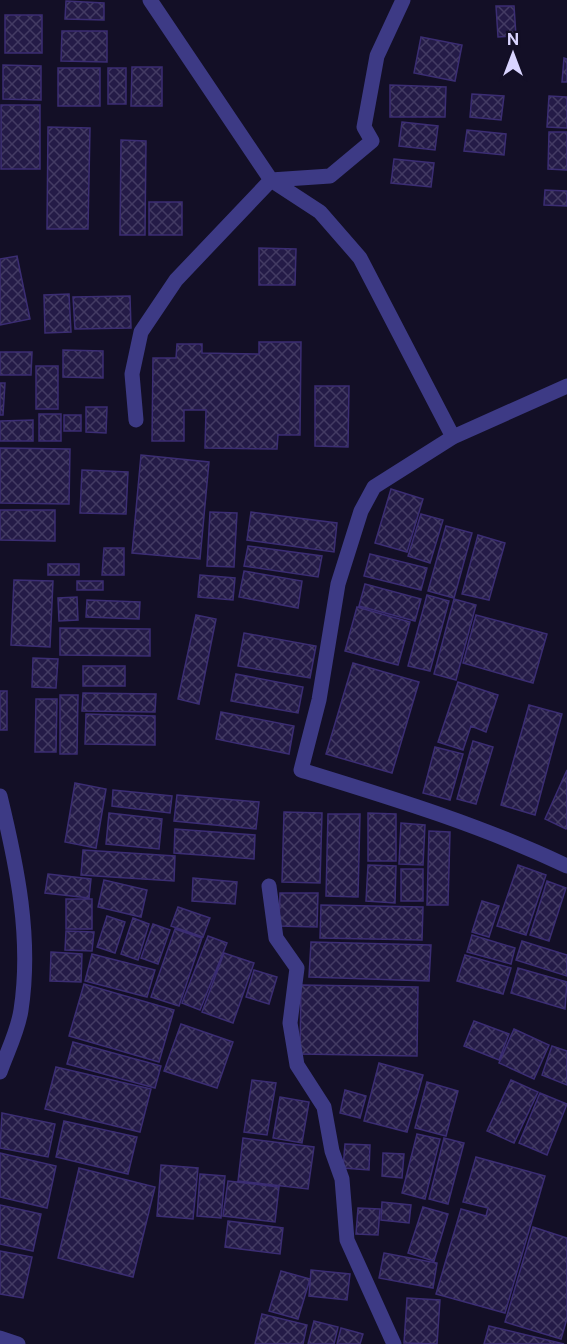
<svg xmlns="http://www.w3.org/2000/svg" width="567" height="1344" viewBox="0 0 567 1344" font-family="'Public Sans',sans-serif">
	<defs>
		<pattern id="building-cross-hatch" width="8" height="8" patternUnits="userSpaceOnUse" patternTransform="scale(1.5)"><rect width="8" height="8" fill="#241b47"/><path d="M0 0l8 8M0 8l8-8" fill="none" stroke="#433b63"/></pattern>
	</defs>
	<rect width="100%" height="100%" fill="#130f26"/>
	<path fill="url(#building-cross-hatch)" stroke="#3b2d73" stroke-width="1.5" d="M66,1L104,3V20L65,19Z
		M496,6H514L516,36L498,37Z
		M5,15H42V53H5Z
		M62,31H107V62L61,61Z
		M421,37L462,45L455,81L414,73Z
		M564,58L567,59V82H562Z
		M3,65L41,66V100L3,99Z
		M132,67H162V106H131Z
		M58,68H100V106H58Z
		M108,68H126V104H108Z
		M390,85L446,87L445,117H390Z
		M472,94L504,96L501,120L470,117Z
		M549,96L567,97V128L547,127Z
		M1,105H40V169H1Z
		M402,122L438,126L435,150L399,146Z
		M48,127L90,128L88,229H47Z
		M467,130L506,134L504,155L464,151Z
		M549,132H567V170L548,169Z
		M121,140L146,141L145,235H120Z
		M394,159L434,163L431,187L391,183Z
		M545,190L567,191V206L544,205Z
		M149,202H182V235H149Z
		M259,248L296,249L295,285H259Z
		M17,256L30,319L0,325V259Z
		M69,294L71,332L45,333L44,295Z
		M130,296L131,328L75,329L73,297Z
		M259,342H301L300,435H278L277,449L205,448L206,410H184V441H152L153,358H176L177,344H202V353L259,354Z
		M63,350L103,351V378L63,377Z
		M0,352H32L31,375H0Z
		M36,366H58V409H36Z
		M0,383H5L3,415H0Z
		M315,386H349L348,447L315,446Z
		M86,407H107L106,433L86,432Z
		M39,414H61V441H39Z
		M64,415H81V431H64Z
		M33,420V441H0V421Z
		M0,448L70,449L69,504L0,503Z
		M141,455L209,462L200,559L132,553Z
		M82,470L128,472L126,514L80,513Z
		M391,489L423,499L407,552L375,543Z
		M0,510H55V541L0,540Z
		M210,512L237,513L234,567L207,566Z
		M251,512L337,523L334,552L247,540Z
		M421,514L443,520L430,563L408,556Z
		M446,526L472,533L454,598L428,591Z
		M478,535L505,543L489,600L462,594Z
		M248,546L322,556L318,577L244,566Z
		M104,548H124V575H102Z
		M370,554L427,568L421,590L364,576Z
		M48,564H79V575H48Z
		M244,571L302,581L298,608L239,597Z
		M200,575L235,578L233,600L198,597Z
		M14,580L53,581L50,647L11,645Z
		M77,581H103V590H77Z
		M365,584L421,599L415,621L359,606Z
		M427,595L449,601L430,671L408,666Z
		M77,597L78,620L59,621L58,598Z
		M454,599L476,605L456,680L434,674Z
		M87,600L140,602L139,619L86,617Z
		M357,607L410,622L398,665L345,651Z
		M196,615L216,619L199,704L178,699Z
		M476,615L547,634L533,683L463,663Z
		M60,628L150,629V656L60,655Z
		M244,633L316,646L310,678L238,666Z
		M33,658L58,659L56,688L32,687Z
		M353,663L419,682L392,773L326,754Z
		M83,666H125V686H83Z
		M236,674L303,687L298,713L231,701Z
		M458,682L498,695L486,732L471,726L463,750L438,742Z
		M0,691H7V730H0Z
		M83,693L156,694L155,712L82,711Z
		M60,695H78L77,754H60Z
		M36,699H57L56,752H35Z
		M529,705L562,714L535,815L501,805Z
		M221,712L294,726L289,754L216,739Z
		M86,714L155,716V745L85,744Z
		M473,741L493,747L476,804L457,799Z
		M435,747L463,754L450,800L423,793Z
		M567,770V827L566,829L545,819Z
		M75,783L106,789L96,848L65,842Z
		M113,790L172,796L170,813L112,806Z
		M177,795L259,802L256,829L174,821Z
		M284,812L322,813L320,883L282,882Z
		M109,813L162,819L159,849L106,844Z
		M368,813L396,814V861H368Z
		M328,814H360L358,897L326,896Z
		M401,823L425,825L423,865L399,864Z
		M175,829L255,835L254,859L174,853Z
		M429,831L450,832L448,905H427Z
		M83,850L175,856L174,881L81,875Z
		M368,865L396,866L395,903L366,901Z
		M518,865L546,875L526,935L497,926Z
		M401,869H423V901H401Z
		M48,874L91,879L89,898L45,893Z
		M193,878L237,882L235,904L192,901Z
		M104,880L147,890L141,917L98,907Z
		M547,881L566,888L549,941L530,935Z
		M280,893H318L317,927L279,926Z
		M66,899H92V929H66Z
		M482,901L499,906L489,937L472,932Z
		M321,905L423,907L422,940L320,938Z
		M178,907L210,918L203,937L171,926Z
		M107,916L125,922L115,953L97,947Z
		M133,918L149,924L138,960L121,954Z
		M153,924L170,930L158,964L141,958Z
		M175,929L202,938L179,1006L151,997Z
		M66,931L94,932L92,951L65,950Z
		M472,935L515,948L511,964L467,952Z
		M208,936L227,943L200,1010L182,1003Z
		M522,941L567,955V976L516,960Z
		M311,942L431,945L429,981L309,977Z
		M51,952L82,954L81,982L50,981Z
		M224,953L254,963L233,1023L202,1012Z
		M92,954L155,970L147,997L85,981Z
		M465,955L511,968L503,994L457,981Z
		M518,968L567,982L565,1009L511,993Z
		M254,970L277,977L269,1004L246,997Z
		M84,984L174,1010L159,1062L69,1036Z
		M301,985L418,987L417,1056L300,1054Z
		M474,1021L509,1034L499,1060L464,1046Z
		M181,1024L233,1042L217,1088L164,1071Z
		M514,1029L549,1045L534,1079L499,1063Z
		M73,1042L161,1066L155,1088L67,1064Z
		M552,1046L567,1051V1085L542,1075Z
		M379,1063L423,1075L407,1132L364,1121Z
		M56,1067L151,1089L140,1132L45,1109Z
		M252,1080L276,1083L267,1135L244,1132Z
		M511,1080L538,1092L514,1143L487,1131Z
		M427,1082L458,1091L446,1136L415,1128Z
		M345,1090L366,1096L360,1118L340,1113Z
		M540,1093L567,1104L547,1155L519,1143Z
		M280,1097L309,1102L302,1143L273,1138Z
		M2,1113L55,1124L48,1157L0,1148Z
		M64,1121L137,1137L128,1174L56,1157Z
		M417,1134L440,1139L425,1199L402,1193Z
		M243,1138L314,1147L308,1189L238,1181Z
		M444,1138L464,1143L448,1204L429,1199Z
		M345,1144L370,1145L369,1170L343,1168Z
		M0,1153L56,1166L47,1208L0,1197Z
		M383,1153L404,1154L402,1178L382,1176Z
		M476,1157L545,1176L505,1313L436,1294L461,1209L486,1216L488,1208L463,1202Z
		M161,1165L198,1168L193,1219L157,1216Z
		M79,1168L155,1187L133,1277L58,1258Z
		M200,1174L225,1176L221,1218L197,1216Z
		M228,1181L279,1187L275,1222L223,1216Z
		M382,1202L411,1205L409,1223L381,1220Z
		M0,1205L41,1214L33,1251L0,1244Z
		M423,1207L448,1214L434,1261L408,1253Z
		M358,1208L380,1209L378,1235L356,1234Z
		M228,1221L283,1228L280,1254L225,1247Z
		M533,1227L567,1238V1319L561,1339L505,1322Z
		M0,1251L32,1257L23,1298L0,1294Z
		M384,1253L437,1263L433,1288L379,1278Z
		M311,1270L350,1274L347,1300L309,1296Z
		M281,1271L310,1279L298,1319L269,1311Z
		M407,1298L440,1300L437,1344L404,1343Z
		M262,1314L307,1325L303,1344H255Z
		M314,1321L338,1327L334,1344H308Z
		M489,1326L564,1344H484Z
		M341,1328L363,1334L360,1344H337Z"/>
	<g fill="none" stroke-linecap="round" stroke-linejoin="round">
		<path stroke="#3d3a85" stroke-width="15" d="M271,180L320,212L360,258L453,437
			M271,180L330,176L372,141L364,127L377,56L403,0
			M567,386L453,437L374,487L361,511L338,584L319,700L301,770C392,798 481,825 567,866
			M136,420L132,374L141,332L176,280L271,180L150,0
			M0,796C17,866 32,938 21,1010C18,1031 7,1052 0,1072
			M269,886L276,938L297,968L290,1023L297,1065L324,1107L332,1151L342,1179L347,1240L394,1344
			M0,1338L18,1344"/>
	</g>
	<g transform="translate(513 54)" stroke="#130f26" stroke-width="4.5" paint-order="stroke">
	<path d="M0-4.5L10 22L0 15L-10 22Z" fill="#d9d4ff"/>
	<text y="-9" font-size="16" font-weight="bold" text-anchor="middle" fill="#d9d4ff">N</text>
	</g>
</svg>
